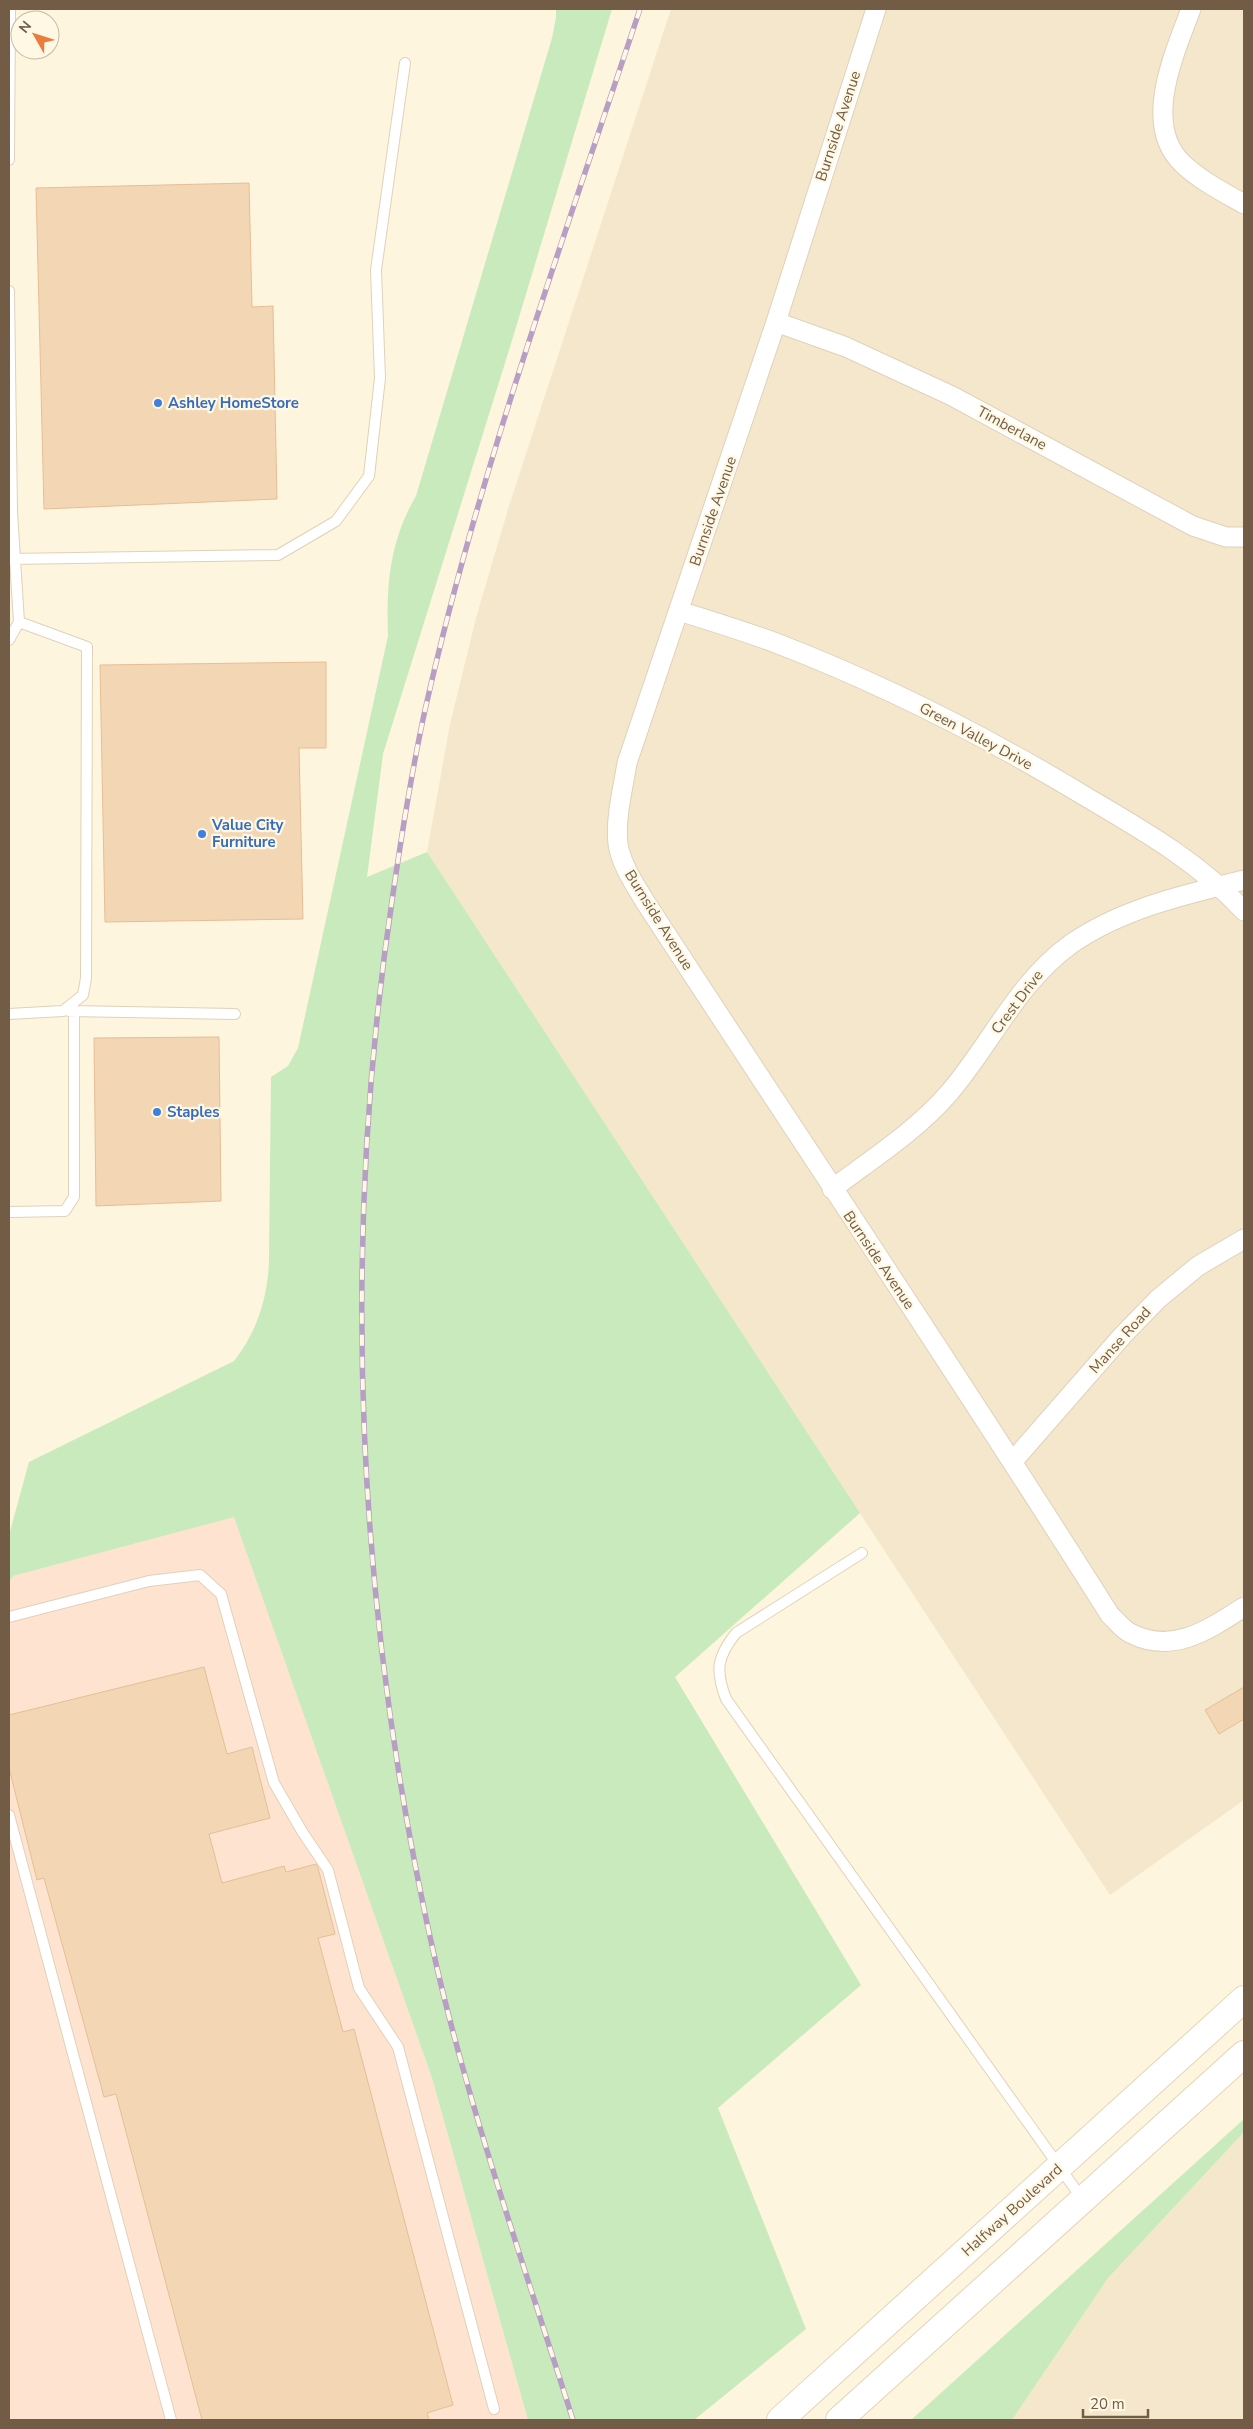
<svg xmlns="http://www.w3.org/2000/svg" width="1253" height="2429" viewBox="0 0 1253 2429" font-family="'Nunito Sans',sans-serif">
	<rect width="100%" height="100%" fill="#fdf5dd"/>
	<path fill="#f4e7cc" d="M671,9H1244V1800L1110,1895L427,852L450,724L476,618L509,506Z
		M1244,2132V2420H1012L1108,2278Z"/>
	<path fill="#fee4d0" d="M234,1516L432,2078L528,2420H9V1580L13,1576Z"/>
	<path fill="#c8eabc" d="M556,9H612L510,347L383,754L367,877L427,852L860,1513L675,1677L861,1985L718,2108L806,2329L694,2420H528L432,2078L234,1517L13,1576L9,1582V1535L29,1462L234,1361C257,1332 268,1297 269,1260L271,1077L288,1066L298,1048L388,636C386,585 390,540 416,496L552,38L556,18Z
		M1244,2119V2132L1108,2278L1012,2420H911Z"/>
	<path fill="#f3d6b4" stroke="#e6be94" d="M249,183L252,307L273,306L277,499L44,509L36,188Z
		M326,662V748H299L303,919L105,922L100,665Z
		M219,1037L221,1201L96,1206L94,1038Z
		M204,1667L227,1754L252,1747L270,1818L209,1834L222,1883L284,1866L286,1872L316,1864L318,1868L335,1934L318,1938L343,2032L354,2029L453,2405L427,2413L429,2420H202L116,2094L104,2097L44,1878L37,1880L9,1768V1715Z
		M1244,1687V1719L1219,1734L1205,1710Z"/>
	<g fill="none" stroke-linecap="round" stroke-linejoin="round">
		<g stroke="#e0d1ba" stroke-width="12">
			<path id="service" d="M9,160L10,9
				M9,291L12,512L19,622L9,640
				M9,559L278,555L336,521L369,476L380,378L376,270L405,63
				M69,1011L235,1014
				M9,1014L63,1011L83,995L86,978L87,647L19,622
				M9,1212L65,1211L74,1197V1011
				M862,1553L736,1633C717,1657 715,1670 726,1699L1083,2200
				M9,1617L149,1581L200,1575L221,1594L274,1783L303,1833L328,1870L359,1988L398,2047L494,2409
				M9,1815L171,2420"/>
		</g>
		<g stroke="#e0d1ba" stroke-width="21">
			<path id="minor" d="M876,9L776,322L627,763C623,789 615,818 618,844C621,864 634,883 644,900C799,1138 958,1374 1110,1615C1116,1620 1122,1629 1130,1633C1172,1655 1208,1630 1244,1607
				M1191,9C1175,52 1141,125 1183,164C1201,181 1223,192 1244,204
				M776,322L846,347L952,396L1193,526L1226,537H1244
				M679,611C711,621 744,631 776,643C885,685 989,738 1088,798C1144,831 1200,863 1244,911
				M832,1189C872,1159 916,1131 949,1093C991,1044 1017,983 1071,944C1121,909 1186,894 1244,880
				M1013,1461L1123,1335L1158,1299L1198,1266L1244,1239"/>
		</g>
		<g stroke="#e5d3b7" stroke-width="28">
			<path id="secondary" d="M780,2420L1244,1999
				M839,2420L1244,2054"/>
		</g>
		<use href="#service" stroke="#fff" stroke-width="10"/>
		<use href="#minor" stroke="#fff" stroke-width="19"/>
		<use href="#secondary" stroke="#fff" stroke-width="26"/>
		<g stroke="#b89dc5" stroke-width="5.5">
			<path id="rail" d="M573,2420C526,2271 473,2121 437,1968C356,1617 339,1250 393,894C402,832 412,770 425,710C479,471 563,241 640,9"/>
		</g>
		<use href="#rail" stroke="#fff8e4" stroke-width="4" stroke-dasharray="11" stroke-linecap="butt"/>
	</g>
	<g fill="#3f7fe0" stroke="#fff8e4" stroke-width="2">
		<circle cx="158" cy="403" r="5"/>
		<circle cx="202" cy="834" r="5"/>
		<circle cx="157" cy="1112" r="5"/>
	</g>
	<g text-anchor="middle" stroke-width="4.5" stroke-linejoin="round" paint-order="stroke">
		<g font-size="15" fill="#725c46" stroke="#fff8e4">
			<text transform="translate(838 126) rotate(-72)" y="5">Burnside Avenue</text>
			<text transform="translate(1012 428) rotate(28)" y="5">Timberlane</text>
			<text transform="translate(713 511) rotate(-71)" y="5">Burnside Avenue</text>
			<text transform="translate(976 736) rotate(28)" y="5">Green Valley Drive</text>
			<text transform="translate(659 920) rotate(58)" y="5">Burnside Avenue</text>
			<text transform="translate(1017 1002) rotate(-53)" y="5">Crest Drive</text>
			<text transform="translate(879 1260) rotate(56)" y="5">Burnside Avenue</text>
			<text transform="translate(1120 1340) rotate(-48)" y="5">Manse Road</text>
			<text transform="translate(1012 2210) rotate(-42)" y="5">Halfway Boulevard</text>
		</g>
		<g font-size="15" font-weight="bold" fill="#366cbe" stroke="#fff8e4" text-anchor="start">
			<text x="168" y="408">Ashley HomeStore</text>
			<text x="212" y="830">Value City<tspan x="212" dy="17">Furniture</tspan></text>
			<text x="167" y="1117">Staples</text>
		</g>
	</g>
	<rect width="1253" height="2429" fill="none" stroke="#725c46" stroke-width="20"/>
	<g transform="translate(35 35) rotate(309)"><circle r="24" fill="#fff8e4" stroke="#c7baa5"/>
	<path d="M0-4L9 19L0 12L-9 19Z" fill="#eb7c3e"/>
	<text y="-8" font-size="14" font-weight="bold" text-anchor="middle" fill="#725c46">N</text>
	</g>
	<path d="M1083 2409v8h65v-8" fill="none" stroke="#725c46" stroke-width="2.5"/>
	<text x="1090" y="2409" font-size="15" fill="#725c46" stroke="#fff8e4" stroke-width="4" paint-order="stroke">20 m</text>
</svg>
